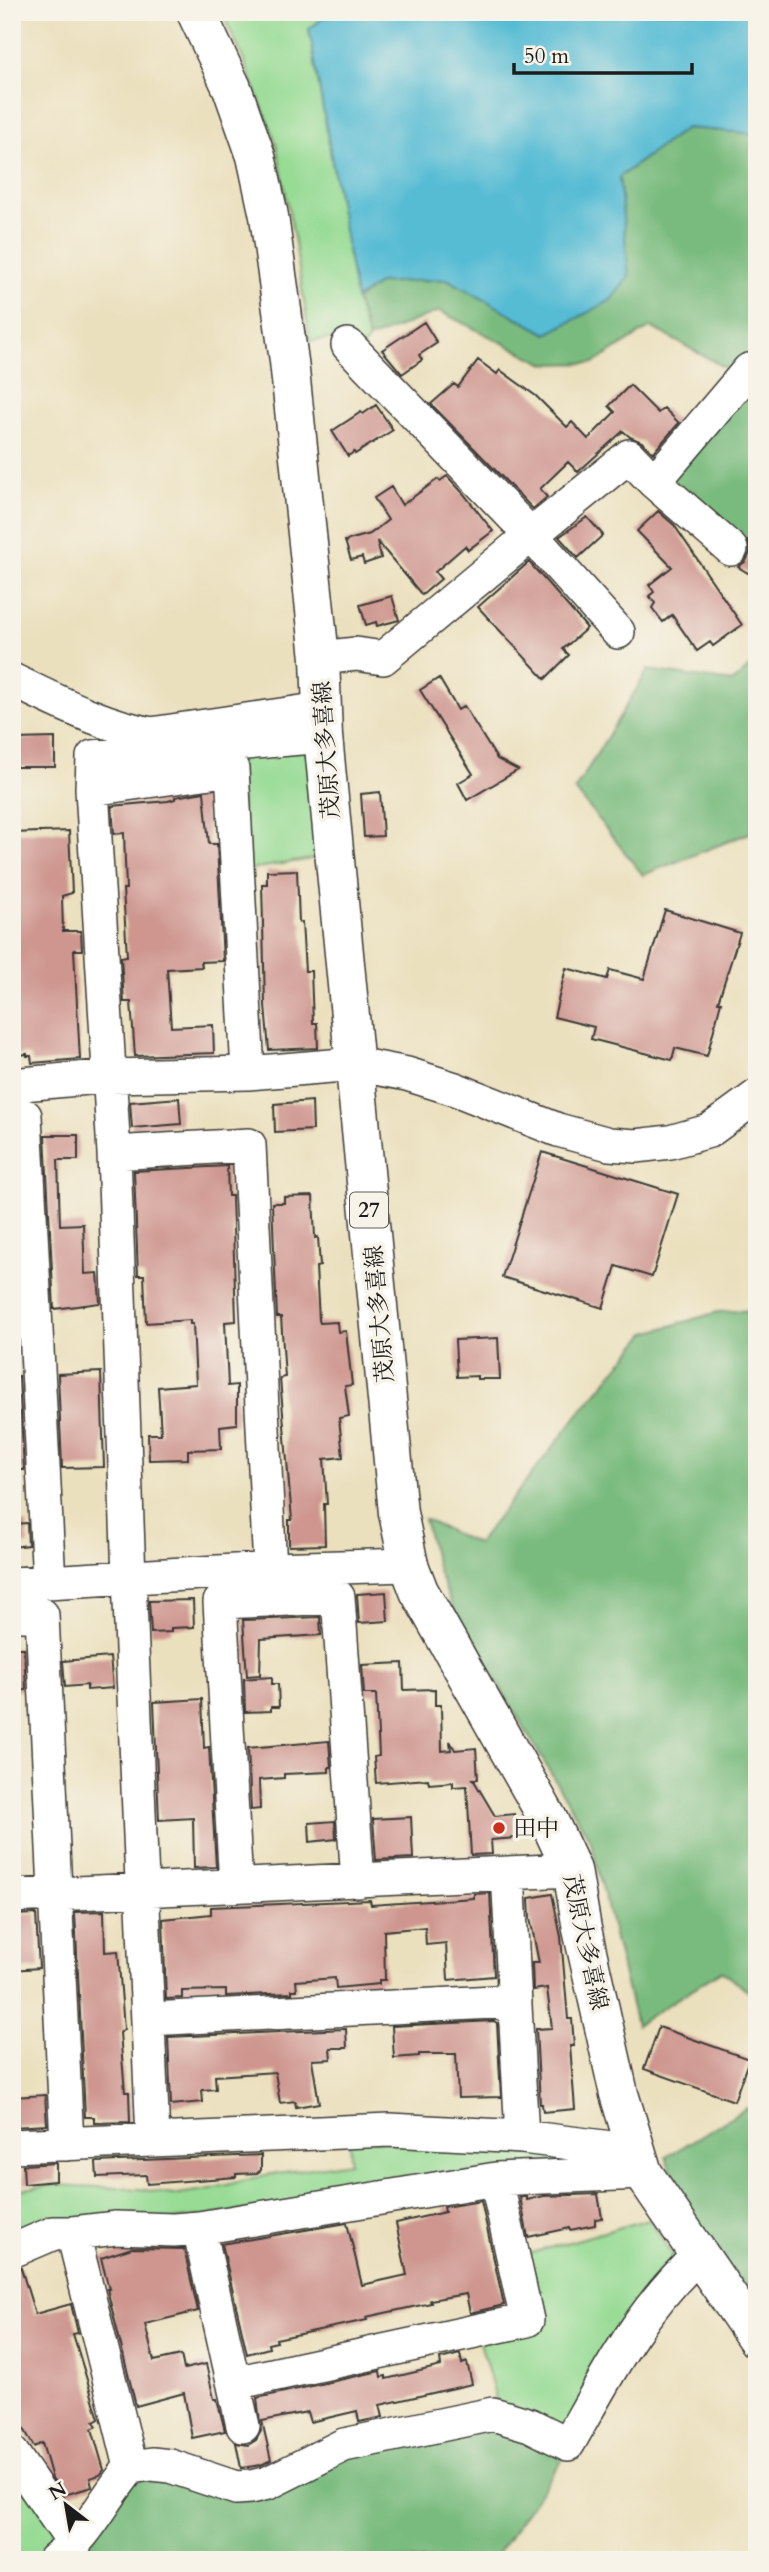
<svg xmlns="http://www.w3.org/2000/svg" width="769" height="2572" viewBox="0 0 769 2572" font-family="Cardo,'Noto Serif JP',serif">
	<rect width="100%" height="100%" fill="#f7f3e8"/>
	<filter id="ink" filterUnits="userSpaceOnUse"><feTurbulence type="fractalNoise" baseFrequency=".0143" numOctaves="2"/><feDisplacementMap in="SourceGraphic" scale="14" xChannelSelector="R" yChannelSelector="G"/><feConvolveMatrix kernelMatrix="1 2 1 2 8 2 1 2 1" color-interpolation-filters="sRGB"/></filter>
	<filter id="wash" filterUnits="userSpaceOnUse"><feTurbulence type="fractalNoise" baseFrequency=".00686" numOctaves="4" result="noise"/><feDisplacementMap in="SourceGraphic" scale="28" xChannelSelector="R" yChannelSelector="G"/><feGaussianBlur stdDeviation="1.57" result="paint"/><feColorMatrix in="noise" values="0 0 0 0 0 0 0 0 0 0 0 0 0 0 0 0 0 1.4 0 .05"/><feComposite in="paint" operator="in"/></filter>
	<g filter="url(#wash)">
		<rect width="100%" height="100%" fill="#ebe0be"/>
		<path fill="#97db94" stroke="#5a7c58" stroke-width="2" d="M222,12H331L309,29L356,299L369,339L362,348L328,339L310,341L296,249L276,142L245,63Z
			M299,747L316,759L324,857L245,870L239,756Z
			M349,2138L617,2162L12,2241V2195L22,2189L56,2185L139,2189L172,2195L211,2189L265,2175L350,2162Z
			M649,2219L679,2266L567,2432L499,2410L479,2339L534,2326L521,2256Z
			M12,2466L60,2536L47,2560H12Z"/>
		<path fill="#79bb7e" stroke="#4a6c4d" stroke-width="2" d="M686,128L757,134V546L739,543L656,466L735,373L651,327L594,363L545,364L439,311L369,339L356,300L380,283L447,279L547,334L629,277L619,177Z
			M757,660V830L643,875L575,790L648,670L733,682Z
			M757,1310V1998L721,1971L636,2025L591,1841L453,1608L439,1574L424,1519L477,1544L582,1410L646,1333L718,1312Z
			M757,2102V2278L743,2288L687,2210L666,2157Z
			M491,2422L569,2450L493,2560H67L138,2474L191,2481L339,2454Z"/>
		<path fill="#56bcd4" stroke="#396c78" stroke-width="2" d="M331,12H757V134L686,128L619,177L629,277L610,301L547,334L447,279L380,283L356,299L309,29Z"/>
		<g id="blocks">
			<path fill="#ce968f" d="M424,322L437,343L419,355L422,360L402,374L382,350Z
				M478,360L497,374L500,370L536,396L567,427L572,422L588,439L615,412L609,406L630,385L658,413L664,408L679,423L653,453L642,442L630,437L623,431L578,472L568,462L540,489L547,497L533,509L431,404L454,384L458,387Z
				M376,405L393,430L355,454L354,452L348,456L332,431L361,412L363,414Z
				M447,476L463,493L493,531L468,550L465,546L435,572L441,579L422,595L377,541L381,558L364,564L362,557L351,560L345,541L370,534L388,520L374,498L391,487L402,505L438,479L440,481Z
				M658,511L674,525L742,625L713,646L710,642L697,651L672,615L663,622L652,608L655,603L649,596L654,592L649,585L672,567L637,531Z
				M587,517L603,535L578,558L559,537Z
				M757,528V566L748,573L738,567L746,561L750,553L748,541Z
				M529,562L587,628L563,649L569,655L545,679L478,607Z
				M392,596L399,620L377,626L376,622L366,625L360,605Z
				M439,678L458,710L464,706L497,759L518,770L467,800L458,783L473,774L420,690Z
				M55,738V767H15V739Z
				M204,792L209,844H217L223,961L201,962L202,967L167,969L171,1027L213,1025L214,1053L135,1056L131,1002H124L121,957L127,956L123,889H126L124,833L114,834L112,806L168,801L175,799V797Z
				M380,792L383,836L364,837L361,794Z
				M69,831L72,893L62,896L63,931H81L82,950H74L80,1059L32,1063L31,1056H27V1054L12,1056V833Z
				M297,870L299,922H302L305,971H311L313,1023H317L318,1048L269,1050L265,1005L262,884H267V871Z
				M665,910L740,933L718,1002H721L707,1056L675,1048L672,1060L591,1039L594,1027L554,1017L566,968L607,979L610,970L644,979Z
				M179,1098L181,1124L132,1128L130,1102Z
				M312,1101L313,1130L275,1132L274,1104Z
				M45,1135H78V1160H58L60,1225L83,1224L85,1274L98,1273L100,1303L54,1309Z
				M542,1152L678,1194L652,1277L616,1266L603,1308L502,1277Z
				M227,1166L228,1196H232L236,1321L225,1322L228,1386L237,1385V1424L220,1426L221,1449L188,1450V1459L149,1460L148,1434H161L158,1387L196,1384L193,1324H190V1320L146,1323L144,1275H138L134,1171Z
				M313,1196L315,1238L318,1237L320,1266L316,1267L319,1320L320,1323L337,1322L338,1332L346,1331L352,1385L345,1386L349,1416L339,1418L343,1457L324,1459L327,1504H324L325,1545L289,1546V1520H292L280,1378L285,1377L281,1317H277L272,1203H284V1197Z
				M498,1338L500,1379H477V1376L457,1377L455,1340Z
				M101,1372L104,1467L62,1468L58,1374Z
				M12,1376H19L24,1470H12Z
				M27,1523L28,1545L12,1547V1524Z
				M386,1592L388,1621L359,1623L357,1594Z
				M193,1600L194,1627L171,1628V1632L151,1633L149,1601Z
				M320,1617L321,1635L261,1639L260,1675L247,1676L243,1620Z
				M12,1648H24L26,1690L12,1691Z
				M110,1657L113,1688L87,1690V1685L65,1687L63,1661Z
				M403,1663L404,1690L435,1689V1705H441L442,1751L451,1750L450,1741L455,1750L476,1748L478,1779H473L495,1816L514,1814L516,1838L491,1840L492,1854L471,1855L467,1786L453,1787V1782L429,1784L428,1779L376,1783L374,1757L379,1756L376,1694H364L362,1665Z
				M272,1677V1684H278L279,1707H271V1711L245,1712L244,1679Z
				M202,1699L204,1748L209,1747L216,1867L194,1868L193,1818L159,1820L154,1702Z
				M329,1741L331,1767H329V1772L284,1774V1778L259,1780L260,1809L251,1810L248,1748Z
				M411,1817L413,1858L376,1860L373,1819Z
				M335,1821L336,1839L310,1842L309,1823Z
				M490,1893L494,1976L448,1980L446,1943L426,1945L425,1927L384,1931L385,1980H379V1984L336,1988L335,1978L296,1981L297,1990H292V1993L226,1996V1990L182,1991V1998L166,1999L163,1919L211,1914V1907L370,1900L371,1905L474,1898V1894Z
				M552,1894L561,1937L568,2019H572L574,2046H570L575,2109L543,2112L542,2104H540L536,2029L552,2028L547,1988L533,1990L532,1963H539L530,1918L529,1898Z
				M104,1911L105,1952L118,1951L124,2029L120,2033L125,2092H129L130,2122L94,2123V2117H85L75,1912Z
				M36,1914L39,1968L12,1970V1915Z
				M494,2021L497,2023L501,2097L458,2098L456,2054H419V2056L394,2058L392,2026Z
				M659,2027L749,2059L734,2101L644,2069Z
				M346,2029L347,2048H330L331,2059L312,2060L319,2103L296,2107L295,2101L280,2103L275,2072L215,2076L216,2089L202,2090L203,2102L171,2105L168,2037Z
				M45,2095L47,2125L12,2127V2097Z
				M261,2155V2170L257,2173L236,2174V2177L147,2184L146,2175L97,2177L96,2162Z
				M56,2163V2181L24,2184L23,2165Z
				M598,2194L602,2218L595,2219V2225L570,2230V2228L528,2237L520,2197H527V2200L544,2196Z
				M481,2201L504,2305L470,2313L466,2294L430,2300L431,2303L366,2317L367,2320L276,2339L277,2342L268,2344L269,2348L247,2354L222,2244L347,2223L362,2285L407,2275L396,2223L445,2212L444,2207Z
				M132,2248L184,2249L198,2311L145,2324L154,2361L181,2355L184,2369L206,2364L214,2399H217L225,2431L192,2438L184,2393L136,2406L107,2289H109L101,2258Z
				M21,2268L35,2314L71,2304L78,2333L73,2334L99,2419L94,2422L97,2426L92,2429L104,2470L100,2475L90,2478L92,2487L64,2495L52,2478L42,2443L34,2447L12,2407V2270Z
				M460,2354L462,2364L467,2362L472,2384L380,2405L383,2417L359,2422L357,2411L310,2422L307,2412L262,2421L271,2460L261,2465L241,2468L236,2443L248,2445L256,2440L261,2431L257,2398L380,2371L381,2377L386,2376V2379L441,2366L440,2359Z"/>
		</g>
	</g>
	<g filter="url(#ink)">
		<use href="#blocks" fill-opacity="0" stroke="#3b3934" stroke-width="2"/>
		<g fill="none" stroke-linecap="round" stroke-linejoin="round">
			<g stroke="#3b3934" stroke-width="36">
				<path id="minor" d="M348,345L531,535L618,632
					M654,482L731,549
					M320,658L356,654L383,658L531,535L629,456L654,482L749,370
					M12,680C57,701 102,725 151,734L322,709
					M92,789L232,769L248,1073
					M12,1085L110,1076L248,1073L355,1064L407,1074L455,1089L558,1130L609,1144L636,1146L670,1142L709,1131L757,1096
					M12,1116H25L49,1582
					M114,1153L249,1145L270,1569
					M12,1584L270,1569L409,1565
					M12,1615H42L67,2144
					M508,1873L522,2137
					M236,1886L220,1602L338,1597L358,1881
					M12,1896L572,1870
					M149,2019L515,2001
					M153,2139L129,1578L114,1153L92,789L93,757L323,736
					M12,2146L390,2130L522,2137L636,2151
					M199,2228L243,2426
					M73,2233L131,2467
					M12,2251L54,2233H73L116,2228L174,2230L199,2228L496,2179L643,2173
					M235,2383L527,2320L496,2179
					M12,2453L75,2545
					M55,2560C91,2533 103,2499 131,2467L152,2464L170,2466L236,2488L251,2487L268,2483L344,2445L493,2414L530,2425L568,2444C607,2375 639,2311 698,2256"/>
			</g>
			<g stroke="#3b3934" stroke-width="41">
				<path id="major" d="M196,12L232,88L256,156L269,216L289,361L320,658L323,736L398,1513L409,1565L419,1591L548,1819L572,1870L582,1929L619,2094L643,2173L757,2339"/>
			</g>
			<use href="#minor" stroke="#fff" stroke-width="33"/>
			<use href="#major" stroke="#fff" stroke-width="38"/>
		</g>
	</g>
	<circle fill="#c8321e" stroke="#f7f3e8" stroke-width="2.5" cx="499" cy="1828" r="7"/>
	<g text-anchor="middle" stroke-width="7" stroke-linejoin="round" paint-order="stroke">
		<rect fill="#f7f3e8" stroke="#5e5c59" stroke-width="2" x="350" y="1192.5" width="38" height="35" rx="5"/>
		<g font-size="21" font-weight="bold" fill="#1c1c1c">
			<text x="369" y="1217">27</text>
		</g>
		<g font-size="23" fill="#1c1c1c" stroke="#f7f3e8">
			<text transform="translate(326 750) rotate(-94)" y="8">茂原大多喜線</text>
			<text transform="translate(379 1314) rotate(-95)" y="8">茂原大多喜線</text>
			<text transform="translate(586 1942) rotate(78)" y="8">茂原大多喜線</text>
		</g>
		<g font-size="23" fill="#1c1c1c" stroke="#f7f3e8" text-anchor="start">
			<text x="513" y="1836">田中</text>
		</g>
	</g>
	<rect width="769" height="2572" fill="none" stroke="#f7f3e8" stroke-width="42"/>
	<g transform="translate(66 2505) rotate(329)" stroke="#f7f3e8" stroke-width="5" paint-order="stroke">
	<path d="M0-5L12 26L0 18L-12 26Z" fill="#1c1c1c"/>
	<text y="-10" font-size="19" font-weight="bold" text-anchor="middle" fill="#1c1c1c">N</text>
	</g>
	<path d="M514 63v10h178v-10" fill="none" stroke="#1c1c1c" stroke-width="3.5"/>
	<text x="524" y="63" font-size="21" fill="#1c1c1c" stroke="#f7f3e8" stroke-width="5" paint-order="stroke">50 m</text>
</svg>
